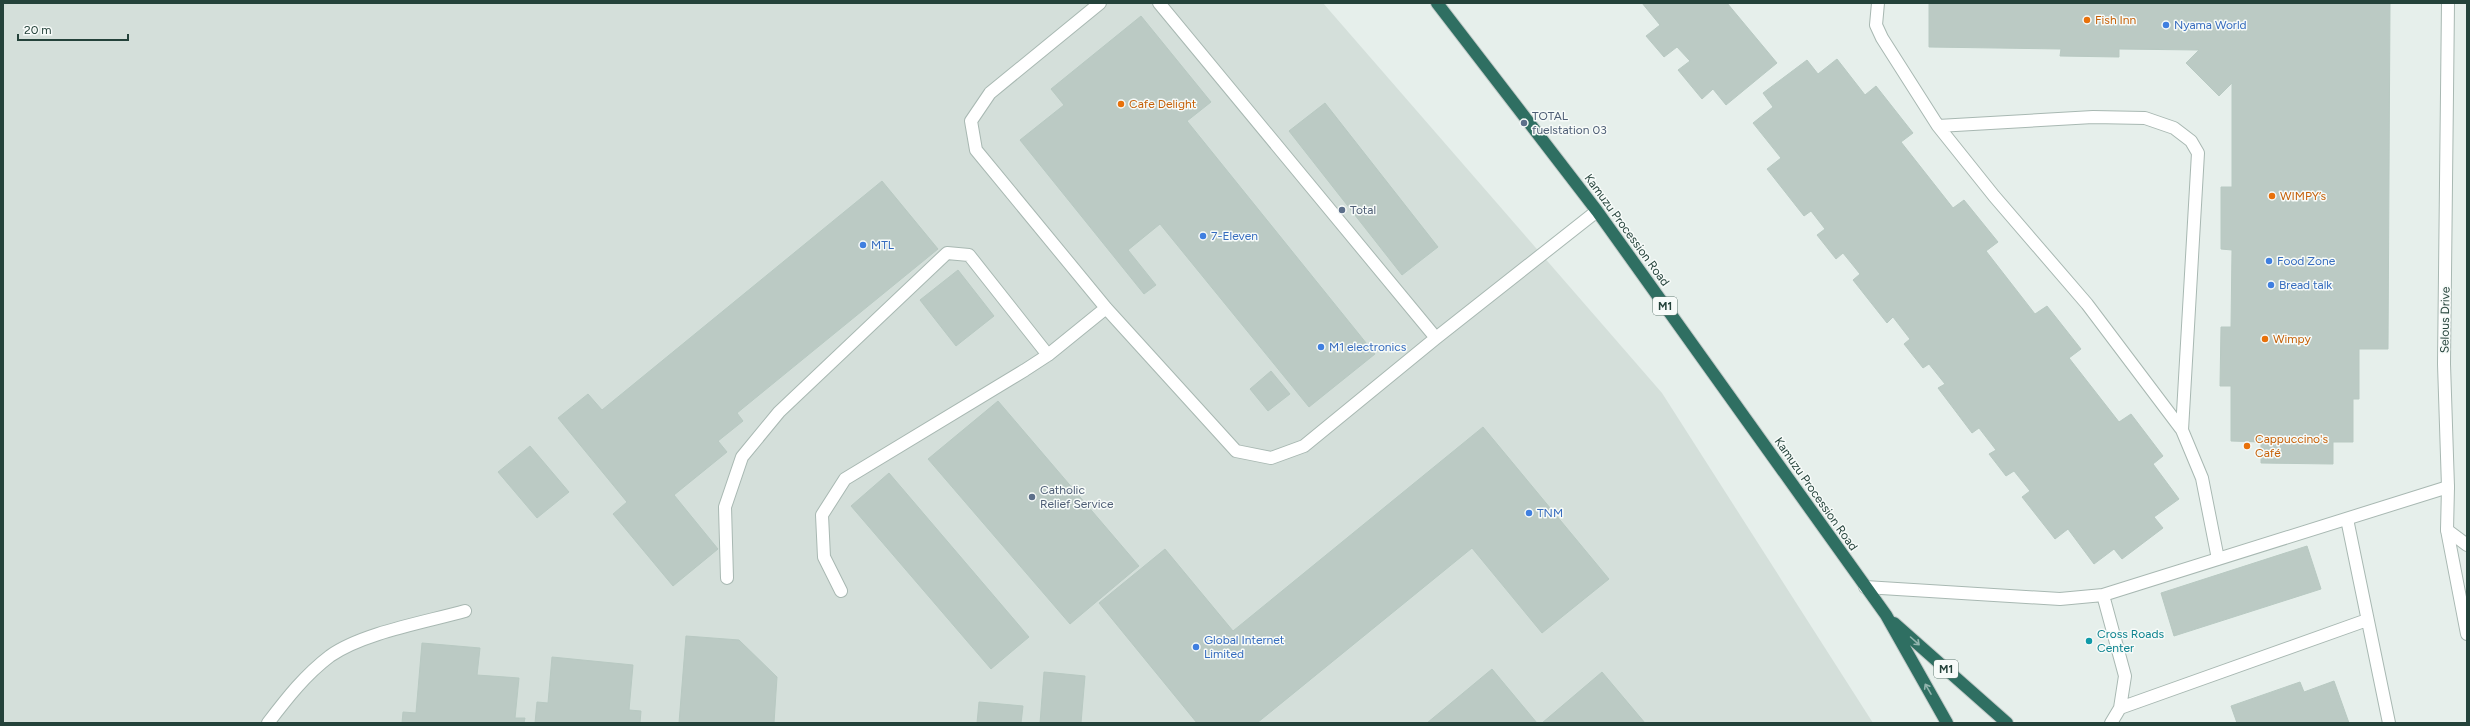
<svg xmlns="http://www.w3.org/2000/svg" width="2470" height="726" viewBox="0 0 2470 726" font-family="Figtree,sans-serif">
	<rect width="100%" height="100%" fill="#e6efeb"/>
	<path fill="#d4dfda" d="M3,3H1323L1662,393L1873,723H3Z"/>
	<path fill="#bbcac4" stroke="#b8c9c2" d="M1642,3H1727L1777,63L1726,105L1713,89L1702,99L1678,70L1690,61L1677,47L1664,57L1646,36L1660,25Z
		M1929,3H2390L2388,349H2359V399H2353V442H2333V464L2261,463V442L2231,441V386H2220L2221,327H2231L2232,250L2221,249V187H2232V83L2219,96L2186,63L2199,50L2119,49V57L2060,56L2061,49L1929,47Z
		M1141,16L1211,102L1187,121L1375,354L1309,407L1160,224L1128,250L1156,285L1144,294L1020,140L1064,105L1051,89Z
		M1837,59L1865,95L1876,86L1913,133L1901,142L1953,208L1964,200L1998,242L1986,251L2035,314L2047,306L2081,349L2069,358L2119,422L2131,414L2163,456L2153,464L2179,499L2154,517L2163,528L2122,559L2114,549L2094,564L2068,529L2055,539L2022,497L2030,491L2014,471L2006,476L1989,454L1996,450L1979,428L1972,433L1938,388L1945,384L1929,364L1923,368L1904,344L1910,339L1893,317L1887,323L1853,280L1860,274L1843,253L1836,259L1817,235L1825,229L1811,211L1804,216L1767,169L1781,158L1753,123L1773,107L1763,93L1807,60L1818,74Z
		M1325,103L1438,247L1402,275L1289,131Z
		M882,181L938,249L737,413L743,421L718,441L727,452L674,495L718,549L673,586L613,514L627,502L558,418L588,394L602,410Z
		M958,270L994,316L956,346L920,300Z
		M1271,371L1290,394L1268,411L1250,389Z
		M998,401L1139,566L1070,624L928,459Z
		M1483,427L1609,579L1542,633L1472,548L1257,723H1197L1099,603L1165,549L1233,631Z
		M530,446L569,492L537,518L498,472Z
		M889,473L1029,637L991,669L851,506Z
		M2307,546L2321,589L2174,636L2161,593Z
		M686,636L739,640L777,677L774,723H679Z
		M422,643L480,648L477,675L519,678L515,718H525L524,723H402L403,712L416,713Z
		M552,657L633,665L629,710L641,711L640,723H535L537,702L548,703Z
		M1492,669L1537,723H1427Z
		M1044,672L1085,676L1081,723H1040Z
		M1602,672L1645,723H1542Z
		M2334,681L2349,723H2237L2231,706L2300,682L2304,692Z
		M979,702L1023,706L1021,723H977Z"/>
	<g fill="none" stroke-linecap="round" stroke-linejoin="round">
		<g stroke="#a8b8b2" stroke-width="14">
			<path id="lane" d="M1100,3L990,93L971,121L976,150L1106,308L1236,451L1271,458L1304,446L1436,338L1597,211
				M1159,3L1436,338
				M1878,3L1876,25L1882,38L1938,126L1994,196L2087,304L2182,430L2202,478L2218,559
				M1938,126L2093,117L2145,118L2174,128L2191,141L2198,153L2182,430
				M2347,519L2389,723
				M2447,530L2467,545
				M727,578L725,507L742,457L779,412L947,253L969,255L1048,355
				M1865,587L2060,599L2103,595L2448,487
				M841,591L824,557L822,515L845,479L1025,370L1048,355L1106,308
				M2103,595L2125,676L2120,708L2111,723
				M2120,708L2367,620
				M268,723C287,698 305,675 330,656C362,633 426,622 465,611"/>
		</g>
		<g stroke="#a8b8b2" stroke-width="14">
			<path id="street" d="M2448,3L2444,364L2448,487L2447,530L2467,634"/>
		</g>
		<g stroke="#c2cac8" stroke-width="14">
			<path id="highway" d="M1437,3L1597,211L1886,615L1947,723
				M1894,623L2007,723"/>
		</g>
		<use href="#lane" stroke="#fff" stroke-width="12"/>
		<use href="#street" stroke="#fff" stroke-width="12"/>
		<use href="#highway" stroke="#2f6f62" stroke-width="12"/>
	</g>
	<defs><path id="oneway-shaft" d="M-6 0H5M1.5-3L5.5 0L1.5 3" fill="none" stroke-width="1.6" stroke-linecap="round" stroke-linejoin="round"/></defs>
	<g stroke="#93b5ae">
		<use href="#oneway-shaft" transform="translate(1915 641) rotate(42)"/>
		<use href="#oneway-shaft" transform="translate(1928 689) rotate(-120)"/>
	</g>
	<g fill="#e8710a" stroke="#f7fbf9" stroke-width="1.5">
		<circle cx="2087" cy="20" r="4"/>
		<circle cx="1121" cy="104" r="4"/>
		<circle cx="2272" cy="196" r="4"/>
		<circle cx="2265" cy="339" r="4"/>
		<circle cx="2247" cy="446" r="4"/>
	</g>
	<g fill="#3f7fe0" stroke="#f7fbf9" stroke-width="1.5">
		<circle cx="2166" cy="25" r="4"/>
		<circle cx="1203" cy="236" r="4"/>
		<circle cx="863" cy="245" r="4"/>
		<circle cx="2269" cy="261" r="4"/>
		<circle cx="2271" cy="285" r="4"/>
		<circle cx="1321" cy="347" r="4"/>
		<circle cx="1529" cy="513" r="4"/>
		<circle cx="1196" cy="647" r="4"/>
	</g>
	<g fill="#5c6f8a" stroke="#f7fbf9" stroke-width="1.5">
		<circle cx="1524" cy="123" r="4"/>
		<circle cx="1342" cy="210" r="4"/>
		<circle cx="1032" cy="497" r="4"/>
	</g>
	<circle fill="#0f9aa8" stroke="#f7fbf9" stroke-width="1.5" cx="2089" cy="641" r="4"/>
	<g text-anchor="middle" stroke-width="3" stroke-linejoin="round" paint-order="stroke">
		<g fill="#f7fbf9" stroke="#637a73" stroke-width="1">
			<rect x="1653" y="297" width="24" height="18" rx="3"/>
			<rect x="1934" y="660" width="24" height="18" rx="3"/>
		</g>
		<g font-size="11" font-weight="bold" fill="#24423a">
			<text x="1665" y="310">M1</text>
			<text x="1946" y="673">M1</text>
		</g>
		<g font-size="12" fill="#c56008" stroke="#f7fbf9" text-anchor="start">
			<text x="2095" y="24">Fish Inn</text>
			<text x="1129" y="108">Cafe Delight</text>
			<text x="2280" y="200">WIMPY’s</text>
			<text x="2273" y="343">Wimpy</text>
			<text x="2255" y="443">Cappuccino's<tspan x="2255" dy="14">Café</tspan></text>
		</g>
		<g font-size="12" fill="#366cbe" stroke="#f7fbf9" text-anchor="start">
			<text x="2174" y="29">Nyama World</text>
			<text x="1211" y="240">7-Eleven</text>
			<text x="871" y="249">MTL</text>
			<text x="2277" y="265">Food Zone</text>
			<text x="2279" y="289">Bread talk</text>
			<text x="1329" y="351">M1 electronics</text>
			<text x="1537" y="517">TNM</text>
			<text x="1204" y="644">Global Internet<tspan x="1204" dy="14">Limited</tspan></text>
		</g>
		<g font-size="12" fill="#4e5e75" stroke="#f7fbf9" text-anchor="start">
			<text x="1532" y="120">TOTAL<tspan x="1532" dy="14">fuelstation 03</tspan></text>
			<text x="1350" y="214">Total</text>
			<text x="1040" y="494">Catholic<tspan x="1040" dy="14">Relief Service</tspan></text>
		</g>
		<g font-size="12" fill="#24423a" stroke="#f7fbf9">
			<text transform="translate(1627 230) rotate(54)" y="4">Kamuzu Procession Road</text>
			<text transform="translate(2445 320) rotate(-89)" y="4">Selous Drive</text>
			<text transform="translate(1816 494) rotate(55)" y="4">Kamuzu Procession Road</text>
		</g>
		<g font-size="12" fill="#0d838f" stroke="#f7fbf9" text-anchor="start">
			<text x="2097" y="638">Cross Roads<tspan x="2097" dy="14">Center</tspan></text>
		</g>
	</g>
	<rect width="2470" height="726" fill="none" stroke="#24423a" stroke-width="8"/>
	<path d="M18 34v6h110v-6" fill="none" stroke="#24423a" stroke-width="2"/>
	<text x="24" y="34" font-size="12" fill="#24423a" stroke="#f7fbf9" stroke-width="3" paint-order="stroke">20 m</text>
</svg>
